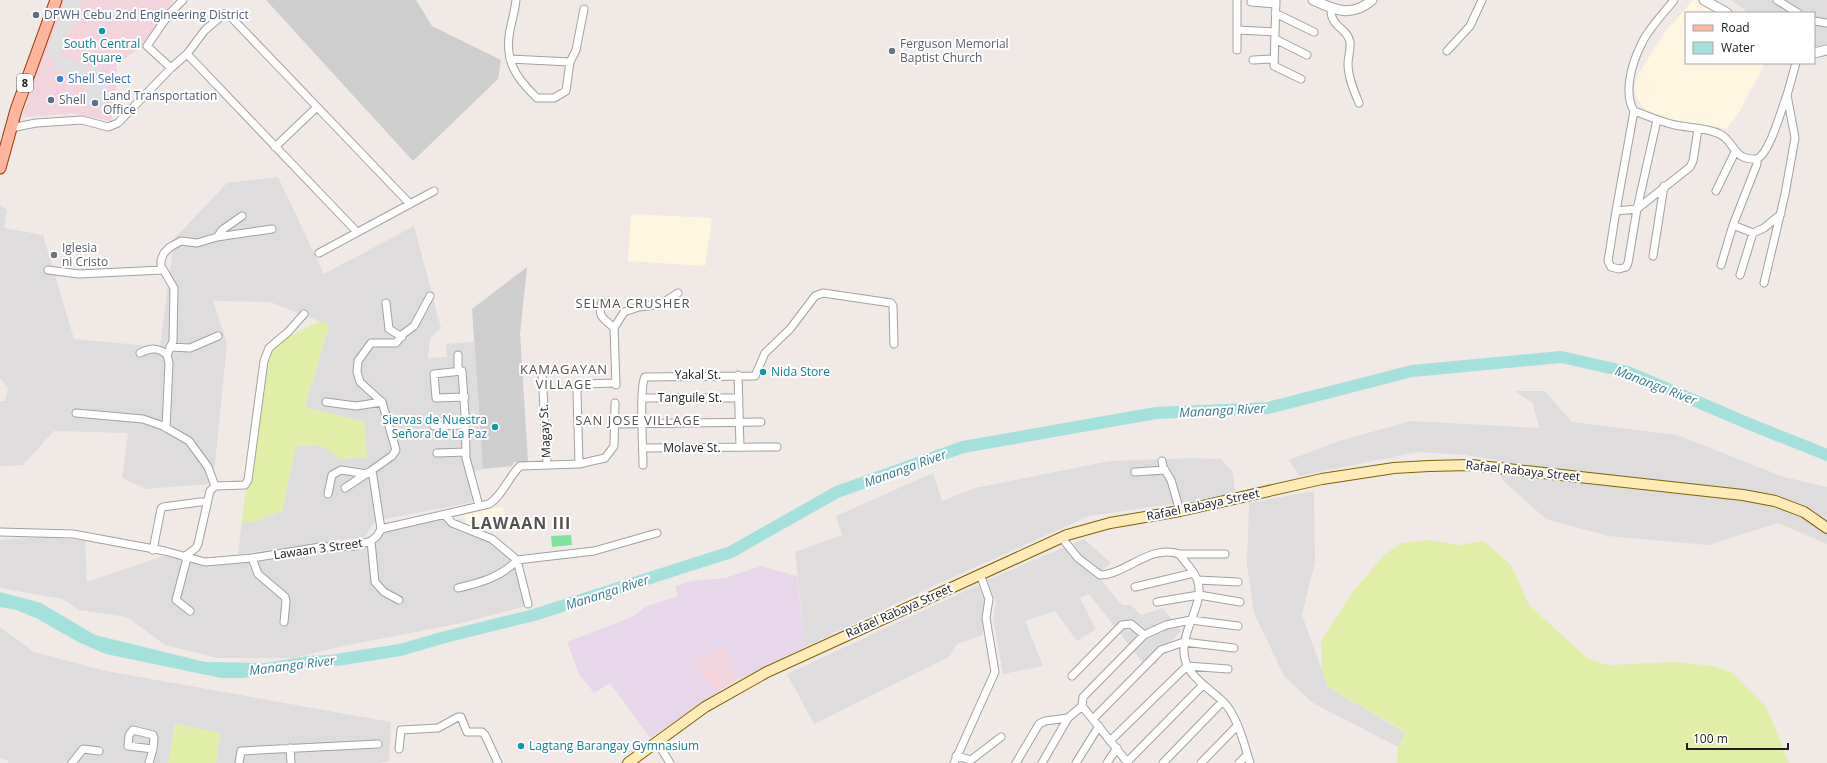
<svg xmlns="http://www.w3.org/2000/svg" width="1827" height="763" viewBox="0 0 1827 763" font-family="'Open Sans',sans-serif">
	<rect width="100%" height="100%" fill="#f1e9e5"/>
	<path fill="#dedcdd" d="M1731,0H1827V44L1814,48V13H1749Z
		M278,177L324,274L414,226L441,328L430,338L428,358L447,357L446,344L474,342L483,469L467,474L472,502L375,521L365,537L238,554L242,521H256L282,511L296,446L320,445L341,459L367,457L364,422L305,407L329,325L270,302L213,301L227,343L215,464L209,484L146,489L122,478L128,433L54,431L23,465L0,466V401H5L8,389L0,378V205L7,210L4,228L43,235L74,339L160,347L174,239L227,183Z
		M1515,391H1545L1572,422L1677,435L1784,477L1827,487V544L1778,523L1708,545L1608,536L1546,519L1502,480L1496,460L1465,455L1418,452L1299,476L1289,460L1336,442L1411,421L1539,428L1533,403Z
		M1191,458L1221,459L1232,471L1236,495L1089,516L929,588L805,647L795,552L842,535L836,516L933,473L942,501L975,488L1110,461Z
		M1314,491L1315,562L1302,615L1328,687L1406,733L1398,747L1313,703L1284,676L1254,613L1247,564L1249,503Z
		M446,518L454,530L491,541L515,564L526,606L462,623L343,646L293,658H218L165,645L127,617L79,610L63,599L0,588V540L48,537L85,541L87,582L166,555L208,566L242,563L292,554L344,549L361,550L374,545L385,530Z
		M1084,539L1111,563L1096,574L1122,605H1131L1141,615L1163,608L1181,631L1156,657L1157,664L1143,663L1089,594L1080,598L1096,629L1077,641L1055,611L1025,621L1043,666L1003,674L993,618L996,602L987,580Z
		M978,585L985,598L982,621L983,635L957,644L949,657L935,664L814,724L787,674Z
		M0,627L34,652L106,671L391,722L389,761L378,763H216L220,733L175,724L168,763H8V761L0,758Z"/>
	<path fill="#f3d4dc" d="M59,0H173L143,47L117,63L115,105L111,121L71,113L64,116L65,114L22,117Z
		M724,647L737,680L716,693L695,662Z"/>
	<path fill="#e8d7ea" d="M761,566L797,576L805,647L737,680L724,647L695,662L716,693L650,738L610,683L594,693L579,674L567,642L634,616L645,607L678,596L675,586L692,581L725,578Z"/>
	<path fill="#fff6e0" d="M1693,0H1696L1718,13H1686V63H1765L1739,113L1727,128L1693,125L1665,119L1645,109L1637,99L1634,88L1639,73L1665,32Z
		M631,214L712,218L705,266L628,261Z
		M503,507L505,521L466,525L464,512Z"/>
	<path fill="#cecece" d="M266,0H416L432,26L501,60L498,79L413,161Z
		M527,267L520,334L528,462H514L512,466L483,469L472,309Z"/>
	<path fill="#e0eea8" d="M320,321L329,325L305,407L364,422L367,457L341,459L320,445L296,446L282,511L256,521H242L261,366L266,348Z
		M1427,540L1460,545L1483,541L1511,565L1529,605L1588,659L1608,665L1676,662L1713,666L1731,672L1767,708L1789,763H1397L1398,747L1406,732L1328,687L1322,670L1321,641L1352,593L1384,555L1402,543Z
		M175,724L220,733L216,763H168Z"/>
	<path fill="#7ee59e" d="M571,535L572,545L552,547L551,536Z"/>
	<path fill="#e0e0e0" d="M66,0H82L60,56L109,74L104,110L81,104L89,85L54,69L56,59L45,55Z"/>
	<path fill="#a3e1dc" d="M0,592L41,603L95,635L205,662L266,663L307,656L351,654L352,664L307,666L244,678H221L106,654L78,642L36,618L16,610L0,607Z"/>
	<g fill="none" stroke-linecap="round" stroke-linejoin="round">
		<path stroke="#a3e1dc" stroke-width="12" d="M336,660L400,650L445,637L534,615L731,552L837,492L963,447L1156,413L1268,408L1412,371L1561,357L1628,372L1747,423L1827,455"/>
		<g stroke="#a1a1a1" stroke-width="9">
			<path id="minor" d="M516,0C515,10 512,20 510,30C504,61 516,78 537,98H554L566,91L570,62L576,50L584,9
				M1276,0L1274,66L1301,79
				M1674,0C1664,13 1647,30 1641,45C1632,63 1623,93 1634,111C1648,116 1661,122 1675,125C1689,128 1712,128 1723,136C1736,146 1734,160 1757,159C1770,153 1781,110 1787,95
				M1777,0L1798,13
				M1251,2L1276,4
				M1331,8C1330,28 1347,27 1350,42C1351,49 1348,57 1348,64C1348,77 1354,91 1359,103
				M1275,13L1314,32
				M1814,21L1827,23
				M1237,30L1275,32
				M1275,39L1307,55
				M1237,50V0
				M1447,51L1470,26L1482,0
				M187,54L357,232
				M510,59L570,62
				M1253,60L1274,59
				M171,68L147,46L169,14L183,0
				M1634,111L1616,211L1608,261L1611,267L1619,269L1626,267L1628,263L1637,209L1657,120
				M11,128L36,123L82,120L108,127L118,123L171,68L187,54L205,30L224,14L229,15L410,204
				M275,147L317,107
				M1716,191L1735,152
				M1616,211L1637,209L1690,167L1693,161L1698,129
				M1733,225L1753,233L1764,228L1781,214
				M217,237L222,230L242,216
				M319,253L434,191
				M1653,256L1664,186
				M1721,265L1733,225L1757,164V159
				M48,270L79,274L163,270
				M1740,275L1753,233
				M1764,283L1785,194L1795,138L1787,95L1796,63
				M602,302C597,318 604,318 614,328
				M386,303L389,329L402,337
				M170,347L190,348L218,336
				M140,353C151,348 158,347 167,355
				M458,355V371
				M542,372L547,465
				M738,375L740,447
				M616,385L614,328L624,312L639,307L654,305L664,302L678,293
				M465,397L436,398L434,374L462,371L465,415L466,458L479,506
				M642,398H739
				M326,402L356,406L382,402
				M76,413L143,419L163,426L189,441L208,467L215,486
				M615,424L761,422
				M434,426L465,425
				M166,428L169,363L167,355L173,341L174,288L161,266V260L164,253L170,247L181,241L197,243L217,237L272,229
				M643,448L777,447
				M437,453L466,452
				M1162,461L1163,467L1171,480L1180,511
				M579,464L577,391L581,384L616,383
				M643,465C643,450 639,386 645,377L755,376L765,353L790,329L815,296L823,293L891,303L893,306L894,344
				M1135,472L1165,470
				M345,488L369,472
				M328,494L332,475L341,470L367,474
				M445,515L452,523L492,539L517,560L528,604
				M381,529L372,470L392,456L396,450L382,402L360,382L357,372L358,361L371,343H396L403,334L414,326L430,296
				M0,532L73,534L165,551L205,562L252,558L320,547L354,546L371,541L377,536L381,529L489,504C502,496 508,478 520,466L579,464L605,458L614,446L615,403
				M1061,537L1078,558L1100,575C1127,574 1150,544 1179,554H1225
				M371,541L375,582L384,592L399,600
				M153,550L161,509L163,507L200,502H207
				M1179,554C1185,562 1193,570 1197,579C1207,603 1178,632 1185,659C1190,680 1214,690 1227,706C1238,720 1245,746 1250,763
				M184,557L196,548L198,544L210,491L215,486L245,485L248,480L264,361L269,348L288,332L304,314
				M187,558L176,600L190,611
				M252,558L258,574L285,597L286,601L284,622
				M1198,580L1238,582
				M1135,587L1194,573
				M458,588C479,583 502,577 517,560L594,551L657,533
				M1157,602L1199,595L1240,602
				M1072,676L1122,625L1131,624L1144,635
				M1093,719L1161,650L1184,642L1234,648
				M133,730L153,735L154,738L153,749L128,746L129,735Z
				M1110,741L1187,666L1228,669
				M657,742L670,763
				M290,748L291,763
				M399,749L401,730L438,728L458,717H461L467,732H482L485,735L498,763
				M956,756L971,760L1001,737
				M1127,762L1203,685
				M72,763L83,749L99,751
				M149,763L153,749
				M239,763L241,751L378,744
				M954,763L995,672L986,618L989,599L980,574
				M1016,763L1039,724L1045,721L1068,718
				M1042,763L1068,718L1082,706
				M1076,763L1099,726
				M1107,763L1117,748
				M1128,763L1082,706L1083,697L1144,635L1166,625L1191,620L1238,626
				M1163,763L1222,702
				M1201,763L1237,726
				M1239,763L1247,755"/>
		</g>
		<g stroke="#a1a1a1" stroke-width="11">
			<path id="tertiary" d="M1313,0C1335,10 1352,18 1372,0
				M1704,0L1727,13
				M1814,53L1827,50"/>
		</g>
		<g stroke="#7d6400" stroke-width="12">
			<path id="secondary" d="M628,763L705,707L767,672L1067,535L1110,523L1180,511L1322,479L1394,468L1429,466L1471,465L1743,495L1775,501L1804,512L1827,528"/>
		</g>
		<g stroke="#9b3800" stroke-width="13">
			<path id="primary" d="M0,168L16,110L56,0"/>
		</g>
		<use href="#minor" stroke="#fff" stroke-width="7"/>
		<use href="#tertiary" stroke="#fff" stroke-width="9"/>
		<use href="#secondary" stroke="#feebb6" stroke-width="10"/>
		<use href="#primary" stroke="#ffb69c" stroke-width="11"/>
	</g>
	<g fill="#5c6f8a" stroke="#fff" stroke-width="1.5">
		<circle cx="36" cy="15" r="4"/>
		<circle cx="51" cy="100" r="4"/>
		<circle cx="95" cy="103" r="4"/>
	</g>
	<g fill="#0f9aa8" stroke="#fff" stroke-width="1.5">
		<circle cx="102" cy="31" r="4"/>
		<circle cx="763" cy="372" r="4"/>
		<circle cx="495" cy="427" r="4"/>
		<circle cx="521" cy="746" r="4"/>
	</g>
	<g fill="#6b7280" stroke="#fff" stroke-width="1.5">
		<circle cx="892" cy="51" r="4"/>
		<circle cx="54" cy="255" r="4"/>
	</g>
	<circle fill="#3f7fe0" stroke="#fff" stroke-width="1.5" cx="60" cy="79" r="4"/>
	<g text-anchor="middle" stroke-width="4" stroke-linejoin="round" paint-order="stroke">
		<rect fill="#fff" stroke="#636363" stroke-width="1" x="17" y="74" width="16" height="18" rx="3"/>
		<g font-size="11" font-weight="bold" fill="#202020">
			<text x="25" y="87">8</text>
		</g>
		<g font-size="12" fill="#4e5e75" stroke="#fff" text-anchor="start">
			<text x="44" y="19">DPWH Cebu 2nd Engineering District</text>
			<text x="103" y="100">Land Transportation<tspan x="103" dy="14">Office</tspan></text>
			<text x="59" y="104">Shell</text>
		</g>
		<g font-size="12" fill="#0d838f" stroke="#fff" text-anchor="start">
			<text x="102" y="48" text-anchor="middle">South Central<tspan x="102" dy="14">Square</tspan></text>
			<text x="771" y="376">Nida Store</text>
			<text x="487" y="424" text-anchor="end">Siervas de Nuestra<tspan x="487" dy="14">Señora de La Paz</tspan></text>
			<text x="529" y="750">Lagtang Barangay Gymnasium</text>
		</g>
		<g font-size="12" fill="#5b616d" stroke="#fff" text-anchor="start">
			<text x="900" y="48">Ferguson Memorial<tspan x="900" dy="14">Baptist Church</tspan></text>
			<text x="62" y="252">Iglesia<tspan x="62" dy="14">ni Cristo</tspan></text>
		</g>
		<g font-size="12" fill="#366cbe" stroke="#fff" text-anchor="start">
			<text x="68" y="83">Shell Select</text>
		</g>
		<g font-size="12" fill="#202020" stroke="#fff">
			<text x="698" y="379">Yakal St.</text>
			<text x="690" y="402">Tanguile St.</text>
			<text transform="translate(545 431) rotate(-93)" y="4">Magay St.</text>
			<text x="692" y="452">Molave St.</text>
			<text transform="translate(1523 471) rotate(6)" y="4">Rafael Rabaya Street</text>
			<text transform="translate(1203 505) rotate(-12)" y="4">Rafael Rabaya Street</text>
			<text transform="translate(318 549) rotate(-8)" y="4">Lawaan 3 Street</text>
			<text transform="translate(899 611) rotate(-24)" y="4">Rafael Rabaya Street</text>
		</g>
		<g font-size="13" letter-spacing="1" fill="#535353" stroke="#fff">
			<text x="633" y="308">SELMA CRUSHER</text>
			<text x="564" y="374">KAMAGAYAN<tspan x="564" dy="15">VILLAGE</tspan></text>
			<text x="638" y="425">SAN JOSE VILLAGE</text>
		</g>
		<g font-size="13" font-style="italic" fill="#377d8e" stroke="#fff">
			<text transform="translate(1656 385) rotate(21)" y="5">Mananga River</text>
			<text transform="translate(1222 410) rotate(-3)" y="5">Mananga River</text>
			<text transform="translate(905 468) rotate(-20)" y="5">Mananga River</text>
			<text transform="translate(607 592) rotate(-18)" y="5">Mananga River</text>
			<text transform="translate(292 665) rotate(-7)" y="5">Mananga River</text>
		</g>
		<g font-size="16" font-weight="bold" letter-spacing="1" fill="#535353" stroke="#fff">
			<text x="521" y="529">LAWAAN III</text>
		</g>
	</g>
	<rect x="1685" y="12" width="130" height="52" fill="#ffffff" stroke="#a6a6a6"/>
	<rect x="1693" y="25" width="20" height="6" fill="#ffb69c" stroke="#a6a6a6"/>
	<text x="1721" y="32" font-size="12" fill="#202020">Road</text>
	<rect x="1693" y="42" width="20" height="12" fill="#a3e1dc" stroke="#a6a6a6"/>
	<text x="1721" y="52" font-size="12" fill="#202020">Water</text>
	<path d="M1687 743v6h101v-6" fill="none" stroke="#202020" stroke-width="2"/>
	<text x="1693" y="743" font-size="12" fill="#202020" stroke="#ffffff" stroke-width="3" paint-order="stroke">100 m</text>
</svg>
